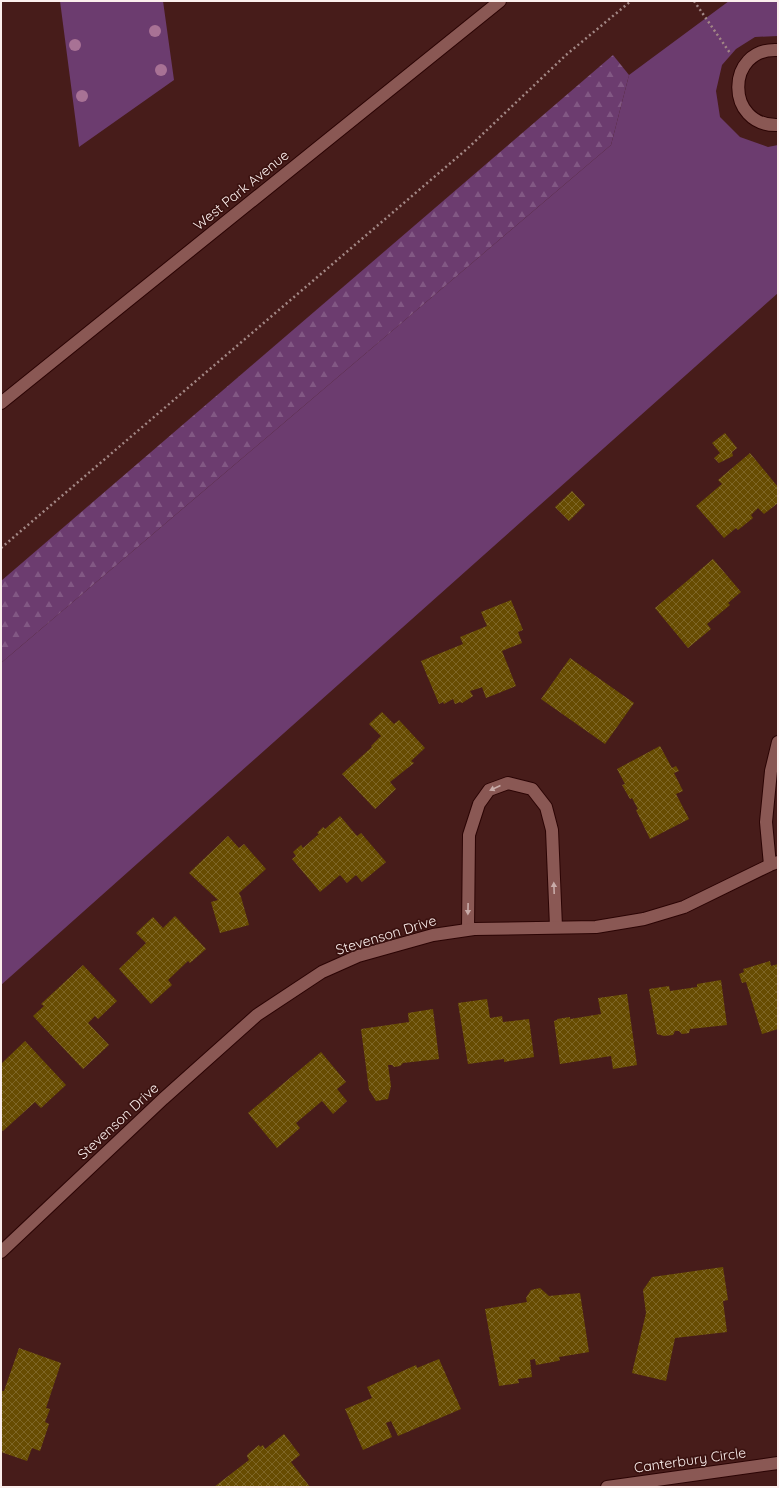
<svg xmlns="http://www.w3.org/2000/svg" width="779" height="1488" viewBox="0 0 779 1488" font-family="Quicksand,sans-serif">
	<defs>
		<pattern id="forest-firs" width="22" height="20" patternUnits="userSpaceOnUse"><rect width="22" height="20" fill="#6c3c6f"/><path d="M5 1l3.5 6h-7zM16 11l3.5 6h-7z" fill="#825884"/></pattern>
		<pattern id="building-cross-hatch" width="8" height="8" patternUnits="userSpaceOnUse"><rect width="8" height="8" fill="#674c02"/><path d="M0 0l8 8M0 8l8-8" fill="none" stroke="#7e6627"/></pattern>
	</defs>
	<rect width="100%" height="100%" fill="#471c1a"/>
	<path fill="#6c3c6f" d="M60,1H163L174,80L79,147Z
		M729,1H778V36L755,37L736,49L722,65L716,91L720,117L740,137L768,147L778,145V293L1,985V663L611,145L629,75Z"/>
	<path fill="url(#forest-firs)" d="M613,55L629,75L611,145L1,663V581Z"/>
	<path fill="url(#building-cross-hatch)" d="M725,433L737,448L732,452L733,456L719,463L714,458L720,453L712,443Z
		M750,453L778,487V503L764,514L758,508L751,515L753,518L738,530L736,528L724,538L696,506L722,484L718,480Z
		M572,491L585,505L569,521L555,507Z
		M713,559L741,592L728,603L730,605L707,624L711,629L688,648L655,608Z
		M511,600L523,630L518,632L522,643L502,651L516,686L486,698L482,687L480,688L470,691L473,696L462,703L460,702L455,704L453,699L444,704L443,702L439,704L421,661L463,644L460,637L487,626L481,612Z
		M570,658L634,703L605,744L541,699Z
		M382,712L394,724L399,720L425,748L411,761L414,763L390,782L396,789L375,809L342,774L372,747L371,746L381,736L369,724Z
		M660,746L672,768L676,766L679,771L674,773L683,791L676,794L689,819L650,839L636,810L638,809L632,798L630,799L622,785L625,784L617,769Z
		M340,816L357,836L361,833L386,862L362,882L356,875L347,883L340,875L320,892L292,859L296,856L293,852L301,845L303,848L319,834L317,833L323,827L325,829Z
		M228,836L239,848L244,844L266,869L239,893L241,897L249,925L220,933L211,902L218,900L189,873Z
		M175,916L206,949L190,963L188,961L168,980L172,985L151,1004L119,969L146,943L136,933L153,917L163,928Z
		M770,961L771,966L778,964V1029L762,1034L746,982L742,983L739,974L744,972L743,969L747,968Z
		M83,965L117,1001L98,1019L95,1016L88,1023L109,1045L83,1069L33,1016L44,1006L41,1004Z
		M721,980L727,1025L690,1029L689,1033L682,1034L679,1031H675L673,1035L664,1036L657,1034L649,989L669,986L670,991L697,987V984Z
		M627,994L637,1065L613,1069L611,1056L560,1064L554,1021L557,1020V1019L570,1017V1019L601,1014L598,998Z
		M487,999L490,1018L502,1016L503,1022L529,1019L534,1057L504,1062V1059L468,1064L458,1003Z
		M433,1009L439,1059L403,1063L400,1066L394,1067L392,1065H388L391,1086L388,1099L376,1101L369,1090L361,1029L409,1022L408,1013Z
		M25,1041L66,1085L41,1108L35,1102L3,1131L1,1129V1064Z
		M321,1052L346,1082L337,1089L347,1101L333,1114L322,1101L296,1123L300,1128L277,1148L248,1113Z
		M723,1267L728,1300L723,1301L727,1332L675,1338L666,1381L632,1373L646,1313L643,1290L652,1277Z
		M540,1288L549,1296L580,1293L589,1352L559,1357L560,1360L558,1361L536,1365L535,1359L530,1360L532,1377L518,1379L519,1383L499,1386L485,1309L527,1302L526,1298L531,1290Z
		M19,1348L61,1363L46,1408L50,1409L45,1422L49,1424L40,1451L32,1448L27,1461L1,1452V1394L2,1391H4Z
		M439,1359L461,1409L398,1436L391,1421L386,1423L392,1437L363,1450L345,1409L372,1398L367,1387L416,1365L417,1368Z
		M284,1434L300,1455L291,1462L310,1487H214L249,1460L247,1456L248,1454L259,1445L260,1447L263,1445L265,1449Z"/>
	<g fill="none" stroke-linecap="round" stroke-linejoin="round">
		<g stroke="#2b0404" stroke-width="14">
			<path id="service" d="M468,929L469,835L479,804L489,790L508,783L532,789L546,807L552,830L556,927"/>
		</g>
		<g stroke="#2b0404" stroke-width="14">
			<path id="minor" d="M778,50C725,47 725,127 778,125
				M770,865L766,822L771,771L778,742
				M1,1252L163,1099L257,1015L322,972L358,956L433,935L474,929L596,927L644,919L684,907L770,865L778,862
				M607,1487L778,1463"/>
		</g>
		<g stroke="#2b0404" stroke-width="14">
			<path id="secondary" d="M1,403L500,1"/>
		</g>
		<path stroke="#a38886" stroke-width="2.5" stroke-dasharray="2 3" stroke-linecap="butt" d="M694,1L730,53
			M1,548L468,148L566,55L631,1"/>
		<use href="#service" stroke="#8a5854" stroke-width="12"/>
		<use href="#minor" stroke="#8a5854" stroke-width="12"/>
		<use href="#secondary" stroke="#8a5854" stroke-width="12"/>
	</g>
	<g fill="#a87295">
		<circle cx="155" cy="31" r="6"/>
		<circle cx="75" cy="45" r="6"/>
		<circle cx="161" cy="70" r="6"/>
		<circle cx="82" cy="96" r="6"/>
	</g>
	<defs><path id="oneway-solid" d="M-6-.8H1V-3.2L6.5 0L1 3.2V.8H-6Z"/></defs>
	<g fill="#c8aba8">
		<use href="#oneway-solid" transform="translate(495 788) rotate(156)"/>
		<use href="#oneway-solid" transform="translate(554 888) rotate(-92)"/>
		<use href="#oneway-solid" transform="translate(468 909) rotate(91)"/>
	</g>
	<g text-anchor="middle" stroke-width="3.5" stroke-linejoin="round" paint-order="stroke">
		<g font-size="14" fill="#fbefed" stroke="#3b1210">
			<text transform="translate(241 190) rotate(-39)" y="5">West Park Avenue</text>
			<text transform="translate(386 935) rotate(-17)" y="5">Stevenson Drive</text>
			<text transform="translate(118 1121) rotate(-43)" y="5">Stevenson Drive</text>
			<text transform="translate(690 1460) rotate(-8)" y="5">Canterbury Circle</text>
		</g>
	</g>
	<rect width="779" height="1488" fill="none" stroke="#fbefed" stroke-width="4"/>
</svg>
